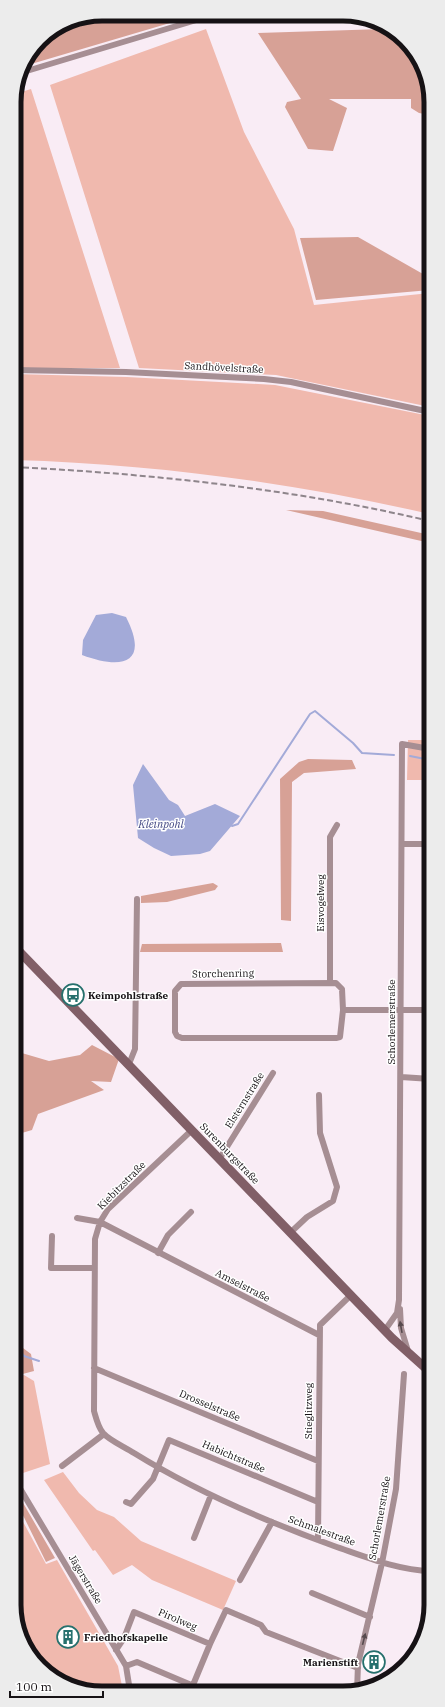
<svg xmlns="http://www.w3.org/2000/svg" width="445" height="1707" viewBox="0 0 445 1707" font-family="'IBM Plex Serif',serif">
	<rect width="100%" height="100%" fill="#f9ecf5"/>
	<path fill="#f0b9ae" d="M206,29L244,132L294,229L314,305L430,293V407L276,375L139,368L50,85Z
		M31,89L120,368H14V96L15,94Z
		M14,374L127,377L275,385L430,416V514C294,483 155,464 14,460Z
		M408,740H430V780H407Z
		M24,1375L34,1381L50,1464L17,1475L15,1470V1378Z
		M63,1472L79,1493L97,1510L114,1517L141,1541L236,1581L223,1610L152,1580L132,1565L113,1575L95,1550L93,1551L44,1480Z
		M15,1507L46,1564L57,1560L118,1666L123,1691H84L36,1663L15,1617Z"/>
	<path fill="#d7a196" d="M102,14L197,15L21,67L40,39L68,21Z
		M383,29L409,44L430,90V115L419,113L411,108V99H329L347,108L333,151L308,149L285,107L287,102L301,99L258,33Z
		M358,237L430,278V290L316,300L300,238Z
		M286,510L323,511L430,535V543Z
		M308,759L352,760L356,769L304,773L292,782L291,921L281,920L280,779L299,762Z
		M213,883L218,886L215,890L167,902L141,903V896Z
		M281,943L283,952H140L142,944Z
		M92,1045L119,1059L111,1082L91,1081L104,1090L38,1114L32,1130L15,1135V1051L49,1061L80,1055Z
		M15,1342L31,1354L34,1371L15,1376V1363L22,1362L23,1357L15,1350Z
		M15,1489L55,1558L46,1562L15,1499Z"/>
	<path fill="#a3aad8" d="M112,613L126,617C150,664 122,670 82,655L83,640L96,615Z
		M143,764L169,800L178,805L185,816L215,804L240,816L210,851L200,854L171,856L154,848L138,838L133,785Z"/>
	<g fill="none" stroke-linecap="round" stroke-linejoin="round">
		<path stroke="#a3aad8" stroke-width="2" d="M410,756L430,760
			M232,826L238,824L310,714L315,711L353,743L362,753L394,755
			M15,1345L24,1356L39,1361"/>
		<path stroke="#a68e93" stroke-width="6" d="M20,73L213,15
			M14,370L126,372L264,379L291,382L430,412
			M402,844H425L431,839
			M330,983V837L337,825
			M343,1010L342,989L336,983L181,984L175,991V1032L177,1036L182,1038H336L340,1037L343,1010H431
			M129,1064L135,1049L137,899
			M401,1077L431,1079
			M192,1130L108,1209L100,1222L95,1239L94,1411C96,1418 98,1427 103,1433C110,1441 125,1447 134,1453C197,1492 265,1521 334,1546C366,1557 397,1570 431,1571
			M220,1158L273,1073
			M77,1218L100,1222L319,1335
			M291,1232L307,1217L333,1201L337,1187L320,1133L319,1095
			M52,1236L51,1268H94
			M158,1253L168,1235L191,1212
			M400,1309L401,1328L408,1351
			M385,1330L397,1313L399,1300L402,744L430,749
			M94,1368L318,1461
			M62,1466L104,1434
			M15,1480L126,1666L130,1691
			M126,1502L131,1504L153,1479L169,1440L318,1502
			M194,1538L211,1495
			M318,1540L320,1325L351,1295
			M240,1580L272,1522
			M312,1593L370,1617
			M210,1644L226,1610L261,1625L266,1632L358,1668
			M116,1650L124,1638L134,1612L210,1644L193,1685
			M126,1666L137,1662L208,1692
			M357,1692L358,1664L382,1563L396,1489L404,1374"/>
		<path stroke="#815f67" stroke-width="9" d="M15,947L392,1338L431,1373"/>
		<path stroke="#8e858b" stroke-width="2" stroke-dasharray="6 3" stroke-linecap="butt" d="M14,467C155,474 293,489 430,521"/>
	</g>
	<defs><path id="oneway-solid" d="M-6-.8H1V-3.2L6.5 0L1 3.2V.8H-6Z"/></defs>
	<g fill="#574a4e">
		<use href="#oneway-solid" transform="translate(401 1327) rotate(-100)"/>
		<use href="#oneway-solid" transform="translate(364 1639) rotate(-76)"/>
	</g>
	<defs>
		<g id="bus-ring" transform="scale(1.15)"><circle r="9.5" fill="#fff" stroke="#26706d" stroke-width="1.5"/><path d="M-5-6H5V4H4V6H2V4H-2V6H-4V4H-5ZM-3.5-4V0h7V-4ZM-3.5 1.2v1.5H-2V1.2ZM2 1.2v1.5H3.5V1.2Z" fill="#26706d"/></g>
		<g id="building-ring" transform="scale(1.15)"><circle r="9.5" fill="#fff" stroke="#26706d" stroke-width="1.5"/><path d="M-4-6H4V6H1V3H-1V6H-4ZM-2.5-4.3h1.7v1.8h-1.7ZM.8-4.3h1.7v1.8H.8ZM-2.5-1h1.7V.8h-1.7ZM.8-1h1.7V.8H.8Z" fill="#26706d"/></g>
	</defs>
	<g fill-rule="evenodd">
		<use href="#bus-ring" x="73" y="995"/>
		<use href="#building-ring" x="68" y="1637"/>
		<use href="#building-ring" x="374" y="1662"/>
	</g>
	<g text-anchor="middle" stroke-width="3" stroke-linejoin="round" paint-order="stroke">
		<g font-size="10" fill="#161215" stroke="#fff">
			<text transform="translate(224 367) rotate(3)" y="4">Sandhövelstraße</text>
			<text transform="translate(320 903) rotate(-90)" y="4">Eisvogelweg</text>
			<text transform="translate(223 973) rotate(-1)" y="4">Storchenring</text>
			<text transform="translate(391 1022) rotate(-90)" y="4">Schorlemerstraße</text>
			<text transform="translate(244 1100) rotate(-58)" y="4">Elsternstraße</text>
			<text transform="translate(230 1153) rotate(46)" y="4">Surenburgstraße</text>
			<text transform="translate(121 1185) rotate(-45)" y="4">Kiebitzstraße</text>
			<text transform="translate(243 1285) rotate(27)" y="4">Amselstraße</text>
			<text transform="translate(210 1405) rotate(23)" y="4">Drosselstraße</text>
			<text transform="translate(308 1411) rotate(-90)" y="4">Stieglitzweg</text>
			<text transform="translate(234 1456) rotate(23)" y="4">Habichtstraße</text>
			<text transform="translate(379 1518) rotate(-80)" y="4">Schorlemerstraße</text>
			<text transform="translate(322 1530) rotate(20)" y="4">Schmalestraße</text>
			<text transform="translate(86 1579) rotate(59)" y="4">Jägerstraße</text>
			<text transform="translate(178 1619) rotate(23)" y="4">Pirolweg</text>
		</g>
		<g font-size="10" font-weight="bold" fill="#161215" stroke="#fff" text-anchor="start">
			<text x="88" y="999">Keimpohlstraße</text>
			<text x="84" y="1641">Friedhofskapelle</text>
			<text x="358" y="1666" text-anchor="end">Marienstift</text>
		</g>
		<g font-size="11" font-style="italic" fill="#464b86" stroke="#fff">
			<text x="161" y="828">Kleinpohl</text>
		</g>
	</g>
	<path d="M0 0H445V1707H0ZM102 21H343A81 81 0 0 1 424 102V1605A81 81 0 0 1 343 1686H102A81 81 0 0 1 21 1605V102A81 81 0 0 1 102 21Z" fill="#ececec" fill-rule="evenodd"/>
	<path fill="none" stroke="#161215" stroke-width="5" d="M102 21H343A81 81 0 0 1 424 102V1605A81 81 0 0 1 343 1686H102A81 81 0 0 1 21 1605V102A81 81 0 0 1 102 21Z"/>
	<path d="M10 1691v6h93v-6" fill="none" stroke="#161215" stroke-width="2"/>
	<text x="16" y="1691" font-size="12" fill="#161215" stroke="#ffffff" stroke-width="3" paint-order="stroke">100 m</text>
</svg>
